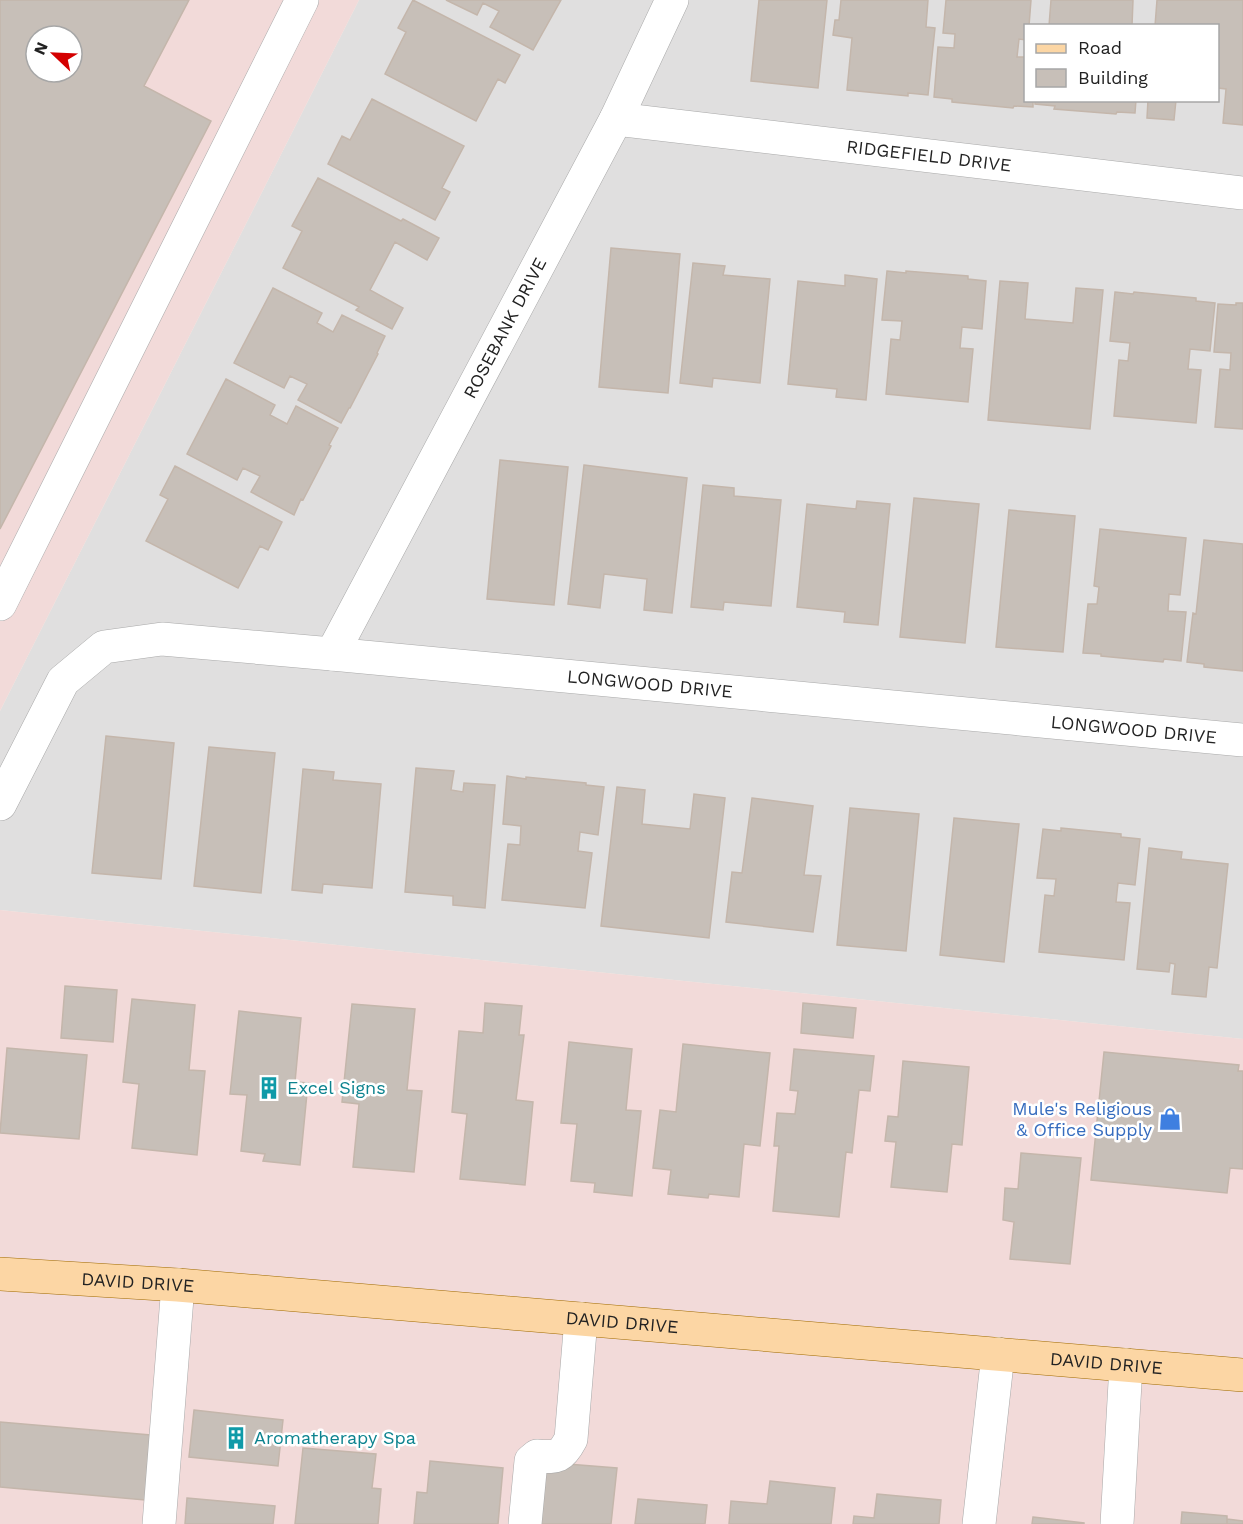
<svg xmlns="http://www.w3.org/2000/svg" width="1243" height="1524" viewBox="0 0 1243 1524" font-family="'Work Sans',sans-serif">
	<rect width="100%" height="100%" fill="#f2efe9"/>
	<path fill="#e0dfdf" fill-rule="evenodd" d="M359,0H1243V1039L0,910V711ZM1026,26H1218V100H1026Z"/>
	<path fill="#f2dad9" fill-rule="evenodd" d="M0,0H359L0,711ZM36,36H72V72H36Z
		M0,910L1243,1039V1524H0Z"/>
	<path fill="#c7bfb8" stroke="#c4b6ab" stroke-width="1.5" fill-rule="evenodd" d="M0,0H189L144,86L211,121L0,529ZM36,36H72V72H36Z
		M413,0L520,55L505,83L498,79L476,121L385,74L406,32L398,28Z
		M446,0H561L533,50L490,27L499,11L483,3L477,15Z
		M759,0H827L818,88L751,81Z
		M841,0H928L926,27L935,28L928,95L908,93V96L847,90L852,38L833,35L835,20H839Z
		M946,0H1031L1029,26H1026V40L1019,39L1017,57H1026V100H1033V107L1014,106L1013,108L952,102V99L934,97L938,47L954,48L955,34L943,33Z
		M1051,0H1133L1132,26H1049Z
		M1157,0H1243V125L1223,123L1226,89L1218,88V26H1155Z
		M372,99L464,146L442,188L450,192L435,220L328,164L342,136L350,140Z
		M1035,100H1136L1135,113L1117,112L1116,114L1054,109L1055,106L1035,104Z
		M1148,100H1176L1174,120L1147,118Z
		M318,178L401,221L403,219L439,238L427,260L395,242L370,290L403,308L392,329L356,310L359,307L283,268L302,231L292,226Z
		M611,248L680,254L668,393L599,387Z
		M693,263L725,266L723,275L770,279L760,383L713,378L712,387L680,383Z
		M887,271L906,273V271L968,276V279L986,281L982,329L962,327L960,348L973,349L968,402L886,394L891,339L900,340L902,321L882,320Z
		M845,275L877,279L866,400L836,397L837,389L788,384L798,281L845,286Z
		M1000,281L1028,283L1025,319L1073,323L1076,288L1103,290L1090,429L988,420Z
		M273,288L322,313L317,323L333,332L342,315L385,336L377,353L378,354L350,408H349L341,423L298,400L307,384L290,376L284,388L234,363Z
		M1115,292L1133,294L1134,292L1196,298V301L1215,303L1210,351L1190,349L1188,369L1201,370L1196,423L1114,416L1119,360L1128,361L1130,343L1110,341Z
		M1236,303H1243V429L1215,427L1220,369L1230,370L1231,353L1214,352L1218,304L1236,305Z
		M226,379L275,405L270,415L287,424L296,406L338,428L329,445L331,446L303,500L301,499L294,515L251,492L260,476L243,468L237,480L187,454Z
		M500,460L568,467L554,605L487,599Z
		M584,465L687,478L672,613L644,610L647,579L604,574L600,608L568,604Z
		M175,466L282,522L268,550L260,546L238,588L146,541L168,499L160,495Z
		M703,485L734,488V496L781,500L771,606L724,602L723,610L691,607Z
		M914,498L979,504L965,643L900,637Z
		M857,501L890,504L878,625L844,622L845,612L797,607L807,504L856,509Z
		M1009,510L1075,516L1063,652L996,647Z
		M1100,529L1186,538L1180,595L1169,594L1168,611L1186,612L1181,661L1164,659L1163,662L1101,656V654L1083,653L1088,604H1097L1099,587L1094,586Z
		M1204,540L1243,544V671L1204,667V664L1187,662L1193,613L1196,614Z
		M106,736L174,743L161,879L92,873Z
		M209,747L275,753L261,893L194,886Z
		M416,768L454,771L451,790L463,792L464,783L495,785L485,908L453,905V896L405,892Z
		M303,769L334,772L333,780L381,784L372,888L323,884L322,893L292,890Z
		M507,776L526,779V777L586,783V785L604,787L598,835L580,832L578,851L592,853L585,908L502,900L508,844L520,845L521,826L503,824Z
		M617,787L645,790L642,824L690,829L694,794L725,798L709,938L601,926Z
		M752,798L813,806L804,875L821,876L813,932L726,922L732,872L742,873Z
		M850,808L919,814L906,951L837,945Z
		M954,818L1019,824L1004,962L940,955Z
		M1061,828L1121,834V837L1140,839L1135,885L1118,883L1116,902L1130,903L1124,960L1039,952L1045,895L1054,896L1056,879L1037,878L1043,829L1061,831Z
		M1149,848L1182,852L1181,859L1228,864L1217,968L1209,967L1206,997L1172,994L1175,964L1170,963L1169,972L1137,969Z
		M65,986L117,990L113,1042L61,1038Z
		M132,999L195,1005L189,1070L205,1071L197,1155L132,1148L139,1084L123,1082Z
		M485,1003L522,1006L519,1035H524L516,1100L533,1102L525,1185L460,1179L467,1114L452,1112L459,1031L483,1033Z
		M803,1003L856,1008L853,1038L801,1033Z
		M352,1004L415,1009L407,1090L422,1091L414,1172L353,1167L359,1104L342,1102Z
		M239,1011L301,1018L295,1082L308,1083L300,1165L263,1161L265,1154L241,1151L247,1095L230,1094Z
		M569,1042L632,1049L626,1110L641,1111L632,1196L594,1192L595,1183L571,1181L577,1124L561,1123Z
		M683,1044L770,1053L760,1146L744,1144L739,1197L709,1194L708,1198L668,1194L671,1170L653,1168L660,1110L676,1112Z
		M7,1048L87,1055L79,1139L0,1133Z
		M794,1049L874,1056L870,1091L859,1090L852,1153L846,1152L839,1217L773,1211L779,1146H774L777,1113L795,1114L798,1091L790,1090Z
		M1104,1052L1239,1065L1238,1071H1243V1169L1230,1168L1227,1193L1091,1180Z
		M903,1061L969,1067L962,1145L952,1144L947,1192L891,1187L896,1142L885,1141L888,1116L898,1117Z
		M1021,1153L1081,1158L1070,1264L1010,1259L1014,1222L1003,1220L1005,1188L1018,1189Z
		M194,1410L283,1420L278,1466L189,1457Z
		M0,1422L162,1436L156,1501L0,1487Z
		M303,1448L376,1454L372,1488L381,1489L378,1524H295Z
		M430,1461L503,1468L498,1524H414L417,1492L427,1493Z
		M542,1462L617,1468L611,1524H536Z
		M770,1481L835,1488L831,1524H729L731,1501L767,1504Z
		M877,1494L941,1500L939,1524H853L854,1516L874,1518Z
		M187,1498L275,1506L273,1524H185Z
		M638,1499L707,1505L705,1524H635Z
		M1182,1512L1227,1516V1524H1181Z
		M1033,1517L1084,1523V1524H1032Z
		M1227,1519L1243,1521V1524H1227Z"/>
	<g fill="none" stroke-linecap="round" stroke-linejoin="round">
		<g stroke="#a9a9a9" stroke-width="34">
			<g id="minor">
				<path id="s1" d="M616,119L1243,193"/>
				<path d="M0,604L302,0"/>
				<path id="s2" d="M332,654L616,119L672,0"/>
				<path id="s3" d="M0,804L63,681L104,647L162,639L332,654L1243,740"/>
				<path d="M159,1524L178,1285"/>
				<path d="M525,1524L531,1461L537,1456C557,1457 561,1458 571,1439L581,1319"/>
				<path d="M979,1524L998,1354"/>
				<path d="M1117,1524L1126,1365"/>
			</g>
		</g>
		<g stroke="#a06b00" stroke-width="34">
			<g id="major">
				<path id="s4" d="M0,1274L178,1285L1243,1375"/>
			</g>
		</g>
		<use href="#minor" stroke="#fff" stroke-width="33"/>
		<use href="#major" stroke="#fcd6a4" stroke-width="33"/>
	</g>
	<defs>
		<g id="building-bare" transform="scale(1.8)"><path d="M-4-6H4V6H1V3H-1V6H-4ZM-2.5-4.3h1.7v1.8h-1.7ZM.8-4.3h1.7v1.8H.8ZM-2.5-1h1.7V.8h-1.7ZM.8-1h1.7V.8H.8Z" fill="#0f9aa8" stroke="#fff" stroke-width="2.5" paint-order="stroke"/></g>
		<g id="shop-bare" transform="scale(1.8)"><path d="M-5-2.5h2.3a2.7 3.5 0 0 1 5.4 0H5L5.5 6h-11ZM-1.5-2.5h3a1.5 2.3 0 0 0-3 0Z" fill="#3f7fe0" stroke="#fff" stroke-width="2.5" paint-order="stroke"/></g>
	</defs>
	<g fill-rule="evenodd">
		<use href="#building-bare" x="269" y="1088"/>
		<use href="#shop-bare" x="1170" y="1119"/>
		<use href="#building-bare" x="236" y="1438"/>
	</g>
	<g text-anchor="middle" stroke-width="5" stroke-linejoin="round" paint-order="stroke">
		<g font-size="18" fill="#222" stroke="#fff">
			<text dy="6" stroke="none"><textPath href="#s1" startOffset="315">RIDGEFIELD DRIVE</textPath></text>
			<text dy="6" stroke="none"><textPath href="#s2" startOffset="369">ROSEBANK DRIVE</textPath></text>
			<text dy="6" stroke="none"><textPath href="#s3" startOffset="740">LONGWOOD DRIVE</textPath></text>
			<text dy="6" stroke="none"><textPath href="#s3" startOffset="1226">LONGWOOD DRIVE</textPath></text>
			<text dy="6" stroke="none"><textPath href="#s4" startOffset="138">DAVID DRIVE</textPath></text>
			<text dy="6" stroke="none"><textPath href="#s4" startOffset="624">DAVID DRIVE</textPath></text>
			<text dy="6" stroke="none"><textPath href="#s4" startOffset="1110">DAVID DRIVE</textPath></text>
		</g>
		<g font-size="18" fill="#0d838f" stroke="#fff" text-anchor="start">
			<text x="287" y="1094">Excel Signs</text>
			<text x="254" y="1444">Aromatherapy Spa</text>
		</g>
		<g font-size="18" fill="#366cbe" stroke="#fff" text-anchor="end">
			<text x="1152" y="1115">Mule's Religious<tspan x="1152" dy="21">&amp; Office Supply</tspan></text>
		</g>
	</g>
	<rect x="1024" y="24" width="195" height="78" fill="#ffffff" stroke="#a7a7a7" stroke-width="1.5"/>
	<rect x="1036" y="44" width="30" height="9" fill="#fcd6a4" stroke="#a7a7a7" stroke-width="1.5"/>
	<text x="1078" y="54" font-size="18" fill="#222222">Road</text>
	<rect x="1036" y="69" width="30" height="18" fill="#c7bfb8" stroke="#a7a7a7" stroke-width="1.5"/>
	<text x="1078" y="84" font-size="18" fill="#222222">Building</text>
	<g transform="translate(54 54) rotate(293)"><circle r="28" fill="#ffffff" stroke="#a7a7a7" stroke-width="1.5"/>
	<path d="M0-4.5L10 22L0 15L-10 22Z" fill="#d40000"/>
	<text y="-9" font-size="16" font-weight="bold" text-anchor="middle" fill="#222222">N</text>
	</g>
</svg>
